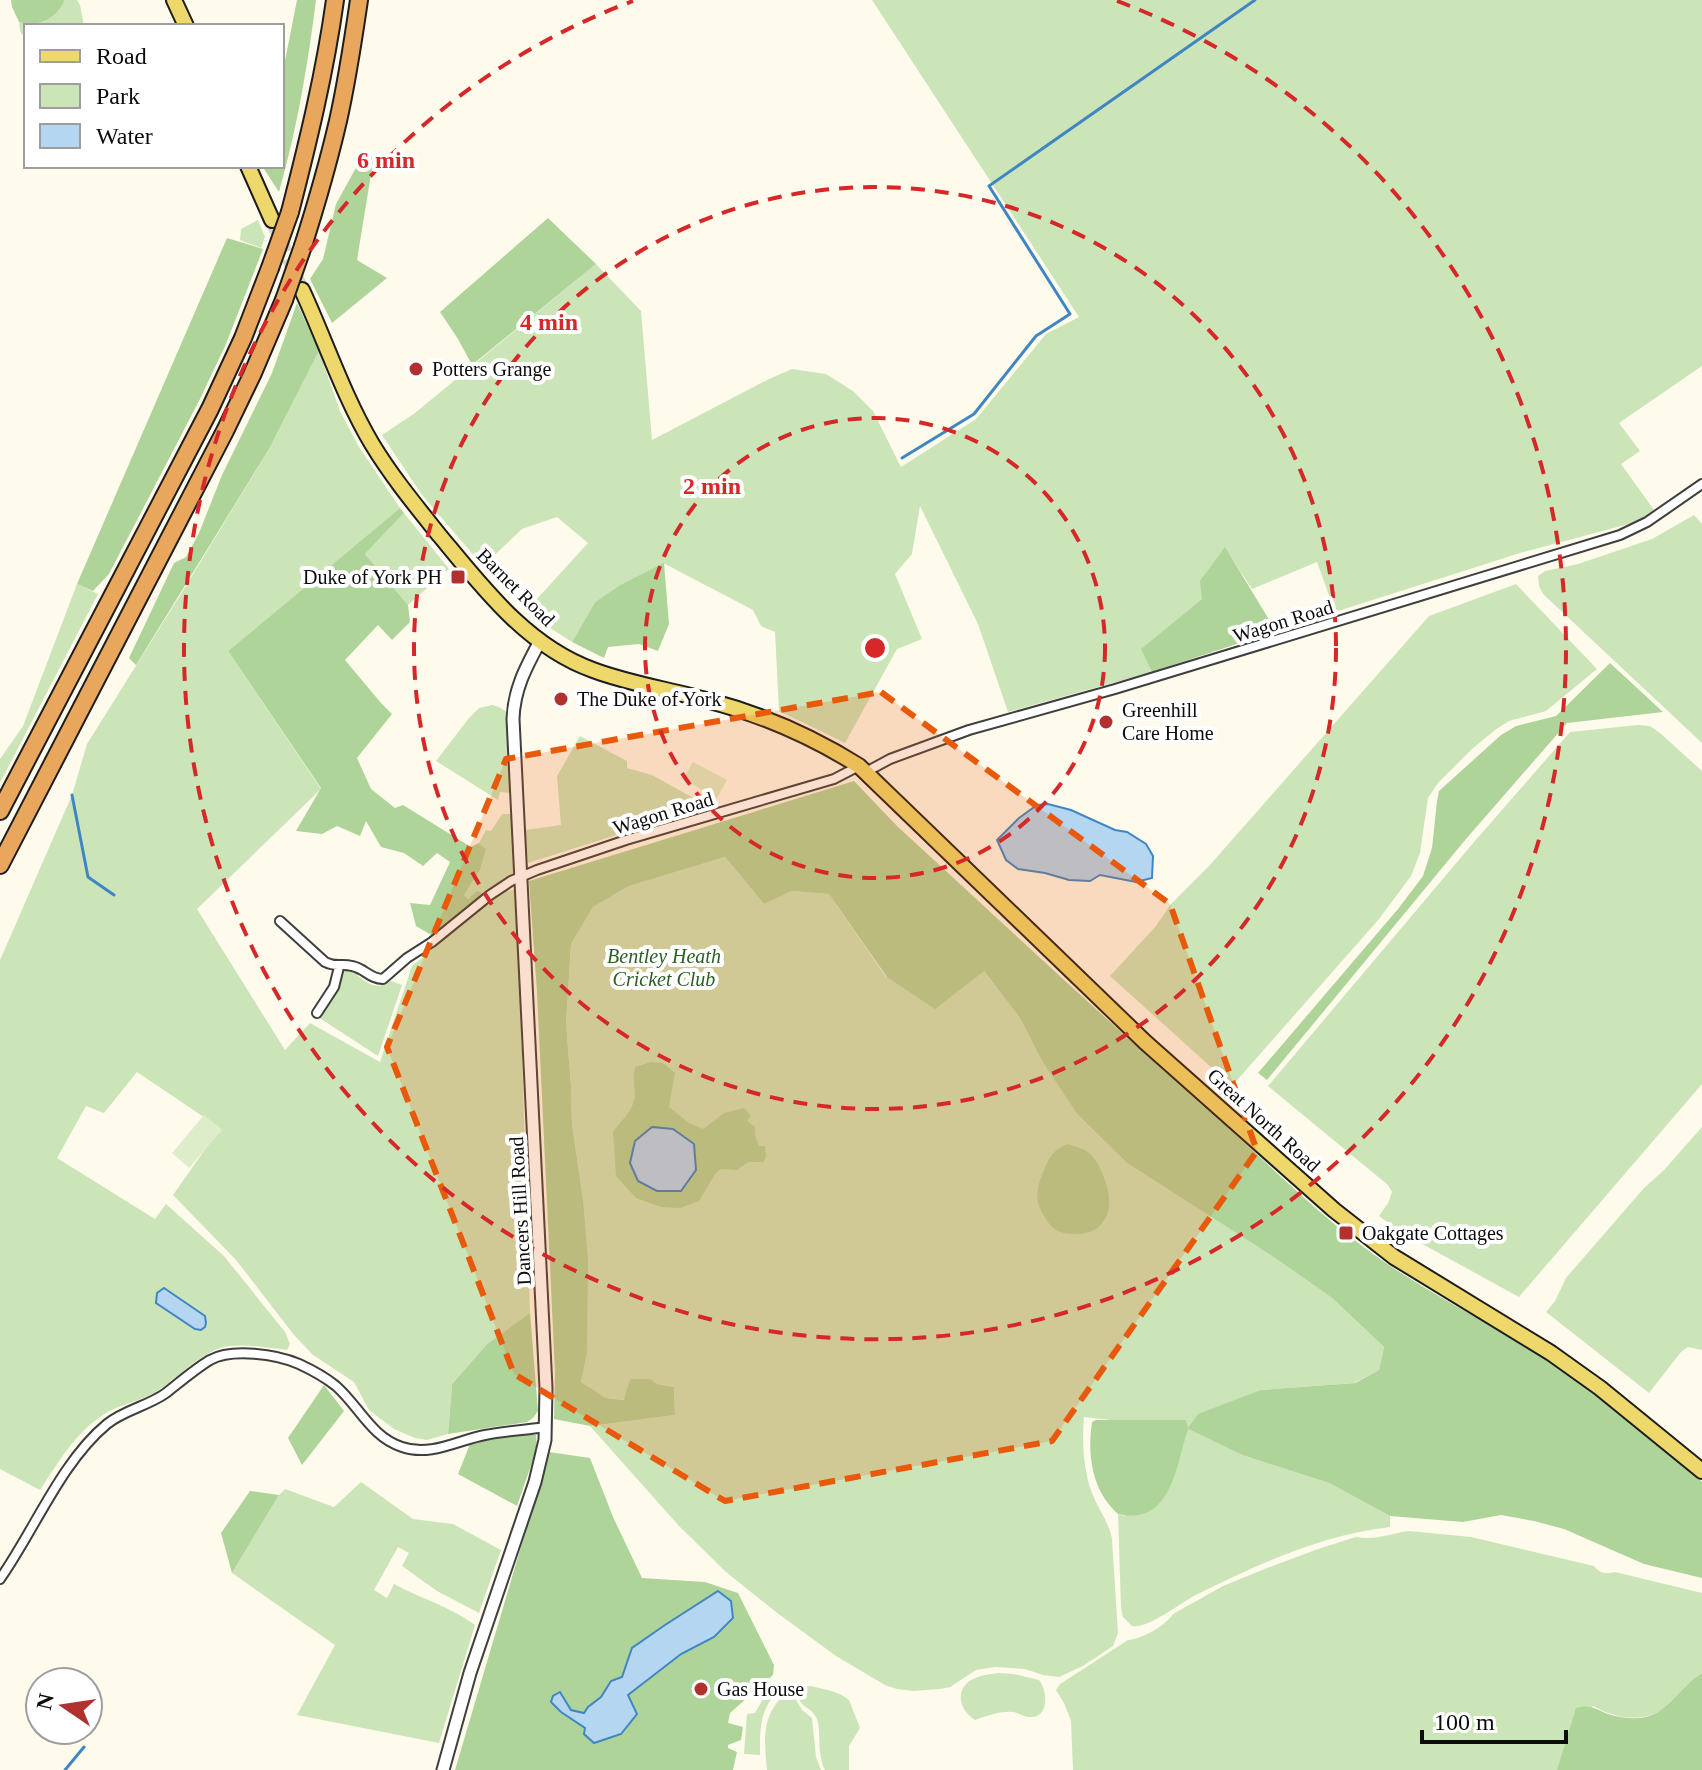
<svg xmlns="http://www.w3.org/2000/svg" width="1702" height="1770" viewBox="0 0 1702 1770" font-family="Georgia,serif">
	<rect width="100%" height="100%" fill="#fefbec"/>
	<path fill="#cce5b8" d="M65,0H77L80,5L84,26H26V40L20,31L19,22C38,28 57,19 65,0Z
		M872,0H1702V366L1619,423L1640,451L1621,464L1654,510L1636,522L1520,553L1335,612L1317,562L1252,589L1225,548L1202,599L1142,649L1152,672L1008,712L978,624L920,506L912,554L895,574L922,639L897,649L845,743L779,711L775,632L761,626L753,610L665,564L620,585L595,602L572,642L525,612L588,543L557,517L522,529L483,566L422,495L382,435L415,413L596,264L641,311L652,440L769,379L792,369L826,374L853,391L873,411L901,467L976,419L1046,334L1079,317Z
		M258,220L265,237L261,248L240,240L241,229Z
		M319,351L340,411L359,447L400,508L228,651L321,789L197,909L285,1050L310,1023L380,1062L412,966L502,892L517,889L530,1313L487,1344L452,1384L448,1434L427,1440L415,1438L394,1429L369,1410L354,1382L313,1355L294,1335L236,1260L173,1195L220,1128L137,1072L104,1113L86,1106L57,1158L155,1219L166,1204L224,1256L285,1332L290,1344L287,1350C268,1348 239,1342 220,1348C195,1357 176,1380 154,1393C138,1402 118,1405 103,1415C75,1433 58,1463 40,1490L0,1469V960L72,795L87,744L187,584L269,449Z
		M404,513L449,569L408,605L365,554Z
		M1694,515L1702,524V743L1543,594L1539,586L1538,576L1545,571L1578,564L1652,539Z
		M77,584L98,594L0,783V759L23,726Z
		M1516,584L1597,669L1546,711L1509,721L1495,730L1471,750L1438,783L1428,798L1420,853L1411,876L1379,919L1232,1086L1110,976L1156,926L1170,905L1209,866L1429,616Z
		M492,705L499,707L507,712V748L510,749L513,803H511L510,793L500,792L498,800L436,761L469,718L479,708Z
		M1638,725L1650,726L1660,733L1702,771V1084L1519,1297L1404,1234L1379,1216L1388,1203L1392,1192L1388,1185L1268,1086L1474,842L1570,732Z
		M580,736L627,761V768L652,775L708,806L528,863L525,830L561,825L557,776Z
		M502,814H513L516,873L505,878L485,894L477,892L468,899L464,895L480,870L486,849L479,843L486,830L491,831Z
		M725,857L764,904L792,891L829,894L886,977L983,970L1020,1018L1042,1061L1077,1114L1127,1163L1275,1258L1332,1298L1384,1347L1379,1370L1354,1383L1261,1390L1188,1429L1242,1455L1329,1483L1390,1516V1527C1322,1535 1258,1564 1198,1594C1181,1602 1149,1629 1132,1626L1123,1617L1121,1608L1118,1514L1124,1516L1187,1429L1084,1417C1082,1442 1083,1469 1092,1493C1098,1509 1109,1522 1112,1539L1118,1633L1113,1646L1083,1666L1059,1677L1043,1675L1025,1669L995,1667L976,1670L950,1687L940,1689L913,1691L897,1689L885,1685L836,1656L776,1612L726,1572L679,1526L590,1426L675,1415L674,1387L630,1379L625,1400L606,1398L581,1382L587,1354V1312L583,1199L572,1125L571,1085L566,1023L571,944L593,907L629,886Z
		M350,969L359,974L358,976C370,985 377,990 391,981L402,985L378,1056L318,1017L331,999L343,973Z
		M1702,1127V1350L1688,1347L1681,1352L1649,1393L1546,1312L1555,1301L1566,1278L1644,1188L1664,1170Z
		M361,1482L413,1519L453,1524L501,1550L479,1613L437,1591L402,1566L409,1553L398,1547L374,1590L387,1598L394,1584C421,1599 450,1606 475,1625L439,1743L297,1715L335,1645L232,1573L279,1495L285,1489L334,1507Z
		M1409,1531L1471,1537L1594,1566C1600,1574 1606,1574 1615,1572L1702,1593V1673C1687,1682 1682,1693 1670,1704C1647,1724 1618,1720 1593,1706L1557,1770H1073L1071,1721L1064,1703L1056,1690L1060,1684L1128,1640C1142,1639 1165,1626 1173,1614L1223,1586L1267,1568L1318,1549L1356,1537C1375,1541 1391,1533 1409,1531Z
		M999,1673L1014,1674L1039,1680C1047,1690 1050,1715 1032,1717C1025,1718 1019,1713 1013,1712C1000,1711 987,1716 975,1720C959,1710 954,1689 973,1679C981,1675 990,1674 999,1673Z
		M810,1686C823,1689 839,1691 849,1700L860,1728L849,1746V1770H825C816,1753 822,1727 816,1717C809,1705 800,1709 796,1691L798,1688Z
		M767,1692L773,1697C759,1714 760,1734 760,1755L744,1754L747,1714L755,1713Z
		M788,1692L792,1693L802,1710L812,1718L816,1757L821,1770H767C764,1739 761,1713 788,1692Z"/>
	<path fill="#afd499" d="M11,0H65C57,19 38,28 19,22L12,7Z
		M297,0H316C308,64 297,129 279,192L262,166H282V76Z
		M363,155L374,156L357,260L387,278L332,323L310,279L323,259L336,204Z
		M548,218L596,264L472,365L458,339L440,312Z
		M227,238L263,249L226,344L200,399L109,574L93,591L77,584Z
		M297,303L319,351L269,449L136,665L129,658L174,563L186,557L199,533L222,475L272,373Z
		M400,508L404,513L365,554L408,605L410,622L392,640L378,625L345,660L381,703L392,714L357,758L371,789L395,808L403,805L471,847L479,843L486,849L480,870L464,895L468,899L477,891L485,894L433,936L416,926L410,903L430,905L450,862L437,853L423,866L404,853L381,847L366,821L360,836L337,826L322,834L296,831L321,788L228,651Z
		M1225,547L1276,631L1152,672L1141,649L1202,599L1200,581Z
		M664,563L669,624L658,651L639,644L608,647L604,658L572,642L595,602L620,585Z
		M1610,663L1663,712L1567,723L1466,839L1267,1080L1258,1073L1398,909L1423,876L1432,848L1437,801L1439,791L1501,735L1516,726L1556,716Z
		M854,781L897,826C1007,927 1116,1029 1228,1128C1273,1168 1316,1212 1365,1248C1421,1290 1486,1321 1546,1358C1603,1393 1654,1436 1702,1482V1578L1644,1564L1564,1529L1534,1521L1501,1515L1463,1522L1390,1516L1329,1483L1242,1455L1188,1429C1176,1465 1172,1526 1118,1514C1092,1491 1087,1455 1092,1422L1096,1420H1186L1188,1428L1198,1414L1261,1390L1355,1383L1379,1370L1384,1347L1332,1298L1275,1258L1127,1163L1077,1114L1042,1061L1020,1018L984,971L935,1009L887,977L829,894L792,891L764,904L725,857L629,886L593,907L571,944L566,1023L571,1085L572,1125L583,1199L588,1261L587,1354L581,1382L606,1398L624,1400L630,1379H650L657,1384L674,1387L675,1415L590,1426L554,1419L555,1372L537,992L529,881Z
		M651,1062L663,1063L675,1073L669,1107L689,1123L703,1129L724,1113L744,1108L751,1116L747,1121L755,1127V1135L759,1146H765L766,1156L764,1162H748L737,1170L721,1169L715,1174L699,1201L680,1208L661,1207L636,1198L616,1176L613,1132C622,1120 635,1109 635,1093C634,1083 633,1077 635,1067Z
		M1068,1144C1076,1147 1084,1148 1090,1154C1103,1166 1115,1201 1106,1217C1106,1218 1100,1226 1099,1227C1088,1236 1063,1237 1052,1227C1048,1223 1041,1212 1039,1206C1035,1195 1039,1181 1044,1170C1049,1157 1054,1149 1068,1144Z
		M530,1313L538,1411L533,1418L527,1422L448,1434L452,1384L487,1344Z
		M324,1385L344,1411L302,1465L288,1438Z
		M525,1434L536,1435L537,1448L517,1506L458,1474L470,1444L494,1438Z
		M549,1452L590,1458L613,1517L642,1578L705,1582L738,1593L774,1665L773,1675L730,1713L728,1723L743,1727L741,1740L728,1745V1748L737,1752L733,1770H455Z
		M250,1491L279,1495L232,1573L221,1533Z
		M1702,1673V1770H1557L1576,1708C1592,1703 1598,1711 1611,1715C1622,1718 1638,1720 1649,1716C1671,1709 1682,1685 1702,1673Z"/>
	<path fill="#deedc9" d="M693,762L727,780L717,798L683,779Z
		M204,1115L222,1130L189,1168L172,1153Z"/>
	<path fill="#b4d6f1" stroke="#4086c3" stroke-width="2" d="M1037,805L1048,804L1071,810L1115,830L1127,832L1146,844L1153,856L1152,878L1136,882L1100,875L1090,881L1069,880L1045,873L1018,869L1006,860L997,840L1019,818Z
		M652,1127L673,1129L694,1144L696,1170L681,1191H657L638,1181L630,1163L635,1141Z
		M164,1288L205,1316L206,1323L205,1327L201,1330L195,1329L156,1303L157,1293Z
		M718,1591L731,1601L733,1618L714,1637L681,1654L628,1695L637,1714L621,1734L594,1743L584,1734L585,1728L561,1712L551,1702L553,1696L560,1692L571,1710L584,1713L588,1707L601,1697L611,1681L622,1677L632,1648L665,1625Z"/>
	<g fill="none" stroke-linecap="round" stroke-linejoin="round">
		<path stroke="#4086c3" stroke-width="3" d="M902,458L974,414L1036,336L1070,314L989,186L1255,0
			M72,795L88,877L114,895
			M65,1770L84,1747"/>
		<path stroke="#dad7ca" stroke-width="14" stroke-dasharray="14 7" stroke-linecap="butt" d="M272,220L302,290"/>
		<g stroke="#3f3f3f" stroke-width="12">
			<path id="minor" d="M866,772L890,759L969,730L1115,689L1620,535L1647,522L1702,484
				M280,921L325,962C337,968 340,963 352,966C364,968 370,979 383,979L407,958L432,942L490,895L511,881L537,870L626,840L834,779L859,766
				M317,1013L334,987L339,967
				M0,1579C34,1531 61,1462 107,1424C124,1410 148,1406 166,1393C180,1382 195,1369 210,1360C232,1348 276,1354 299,1364C312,1370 325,1377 336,1386C359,1406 371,1437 402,1447C431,1457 458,1440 485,1435C505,1431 526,1430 546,1427"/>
		</g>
		<g stroke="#3f3f3f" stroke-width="15">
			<path id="tertiary" d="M443,1770L470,1673L535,1482L545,1440L546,1388L513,719C514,689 526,667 540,641"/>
		</g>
		<g stroke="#1d1d1d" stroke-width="18">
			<path id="primary" d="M174,0L186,26
				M248,166L272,220
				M302,290C325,340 344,397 372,444C392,477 416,506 440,536C483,588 528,647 593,670C630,684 671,690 710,701C763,715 813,737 859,766L1145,1042L1334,1210L1394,1257L1551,1353L1600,1388L1702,1471"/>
		</g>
		<g stroke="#1d1d1d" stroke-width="20">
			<path id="motorway" d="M290,212C308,142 325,72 335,0
				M303,246C316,205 328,164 338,121C347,81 353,41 359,0
				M0,811L210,409L243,338L270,268
				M0,865L225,431L252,375L284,300"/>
		</g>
		<use href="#minor" stroke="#fff" stroke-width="8"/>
		<use href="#tertiary" stroke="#fff" stroke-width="11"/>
		<use href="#primary" stroke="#eed76b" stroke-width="14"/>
		<use href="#motorway" stroke="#e9a75e" stroke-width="16"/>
		<g stroke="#1d1d1d" stroke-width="20" stroke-linecap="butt">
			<path id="motorway-bridge" d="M270,268L290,212
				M284,300L303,246"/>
		</g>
		<use href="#motorway-bridge" stroke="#e9a75e" stroke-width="16"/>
	</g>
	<path fill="#e8590c" fill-opacity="0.2" stroke="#e8590c" stroke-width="6" stroke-dasharray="16 10" stroke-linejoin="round" d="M881,692L1170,904L1257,1151L1052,1441L725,1501L514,1374L387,1047L506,759Z"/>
	<g fill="none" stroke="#d62828" stroke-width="4" stroke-dasharray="14 10">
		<circle cx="875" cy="648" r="230"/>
		<circle cx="875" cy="648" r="461"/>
		<path d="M1117 1A691 691 0 1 1 633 1"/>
	</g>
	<g fill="#b1312e" stroke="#fff" stroke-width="3">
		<circle cx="416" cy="369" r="8"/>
		<rect x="450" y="569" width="16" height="16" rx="4"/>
		<circle cx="561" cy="699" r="8"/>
		<circle cx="1106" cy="722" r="8"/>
		<rect x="1338" y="1225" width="16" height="16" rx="4"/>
		<circle cx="701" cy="1689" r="8"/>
	</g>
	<g text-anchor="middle" stroke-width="8" stroke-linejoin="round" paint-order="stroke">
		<g font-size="20" fill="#0c0c0c" stroke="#fff" text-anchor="start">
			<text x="432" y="376">Potters Grange</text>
			<text x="442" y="584" text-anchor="end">Duke of York PH</text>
			<text x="577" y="706">The Duke of York</text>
			<text x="1122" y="717">Greenhill<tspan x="1122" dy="23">Care Home</tspan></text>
			<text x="1362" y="1240">Oakgate Cottages</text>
			<text x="717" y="1696">Gas House</text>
		</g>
		<g font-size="20" fill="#0c0c0c" stroke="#fff">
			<text transform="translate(516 587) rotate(45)" y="7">Barnet Road</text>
			<text transform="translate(1283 621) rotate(-17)" y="7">Wagon Road</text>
			<text transform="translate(663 813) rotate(-17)" y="7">Wagon Road</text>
			<text transform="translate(1264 1120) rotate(42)" y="7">Great North Road</text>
			<text transform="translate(520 1211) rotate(-93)" y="7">Dancers Hill Road</text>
		</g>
		<g font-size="20" font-style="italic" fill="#2a5e21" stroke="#fff">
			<text x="664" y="963">Bentley Heath<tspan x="664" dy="23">Cricket Club</tspan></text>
		</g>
	</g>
	<circle cx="875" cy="648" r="12" fill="#d62828" stroke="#fff" stroke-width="4"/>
	<g font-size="24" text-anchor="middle" font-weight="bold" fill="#d62828" stroke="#fff" stroke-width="8" stroke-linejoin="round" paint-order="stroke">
		<text x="386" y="168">6 min</text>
		<text x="549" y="330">4 min</text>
		<text x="712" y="494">2 min</text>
	</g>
	<rect x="24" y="24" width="260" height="144" fill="#ffffff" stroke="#9e9e9e" stroke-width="2"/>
	<rect x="40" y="50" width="40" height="12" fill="#eed76b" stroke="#9e9e9e" stroke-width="2"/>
	<text x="96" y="64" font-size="24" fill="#0c0c0c">Road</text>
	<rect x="40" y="84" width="40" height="24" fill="#cce5b8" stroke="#9e9e9e" stroke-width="2"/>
	<text x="96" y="104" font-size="24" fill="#0c0c0c">Park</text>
	<rect x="40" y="124" width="40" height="24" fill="#b4d6f1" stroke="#9e9e9e" stroke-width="2"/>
	<text x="96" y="144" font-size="24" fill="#0c0c0c">Water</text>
	<g transform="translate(64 1706) rotate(283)"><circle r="38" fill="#ffffff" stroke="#9e9e9e" stroke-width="2"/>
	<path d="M0-6L14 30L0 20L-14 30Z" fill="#b1312e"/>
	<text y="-12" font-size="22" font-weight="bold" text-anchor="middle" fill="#0c0c0c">N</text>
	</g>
	<path d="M1422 1730v12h144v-12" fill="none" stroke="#0c0c0c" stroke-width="4"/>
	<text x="1434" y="1730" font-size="24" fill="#0c0c0c" stroke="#ffffff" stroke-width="6" paint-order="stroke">100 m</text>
</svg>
